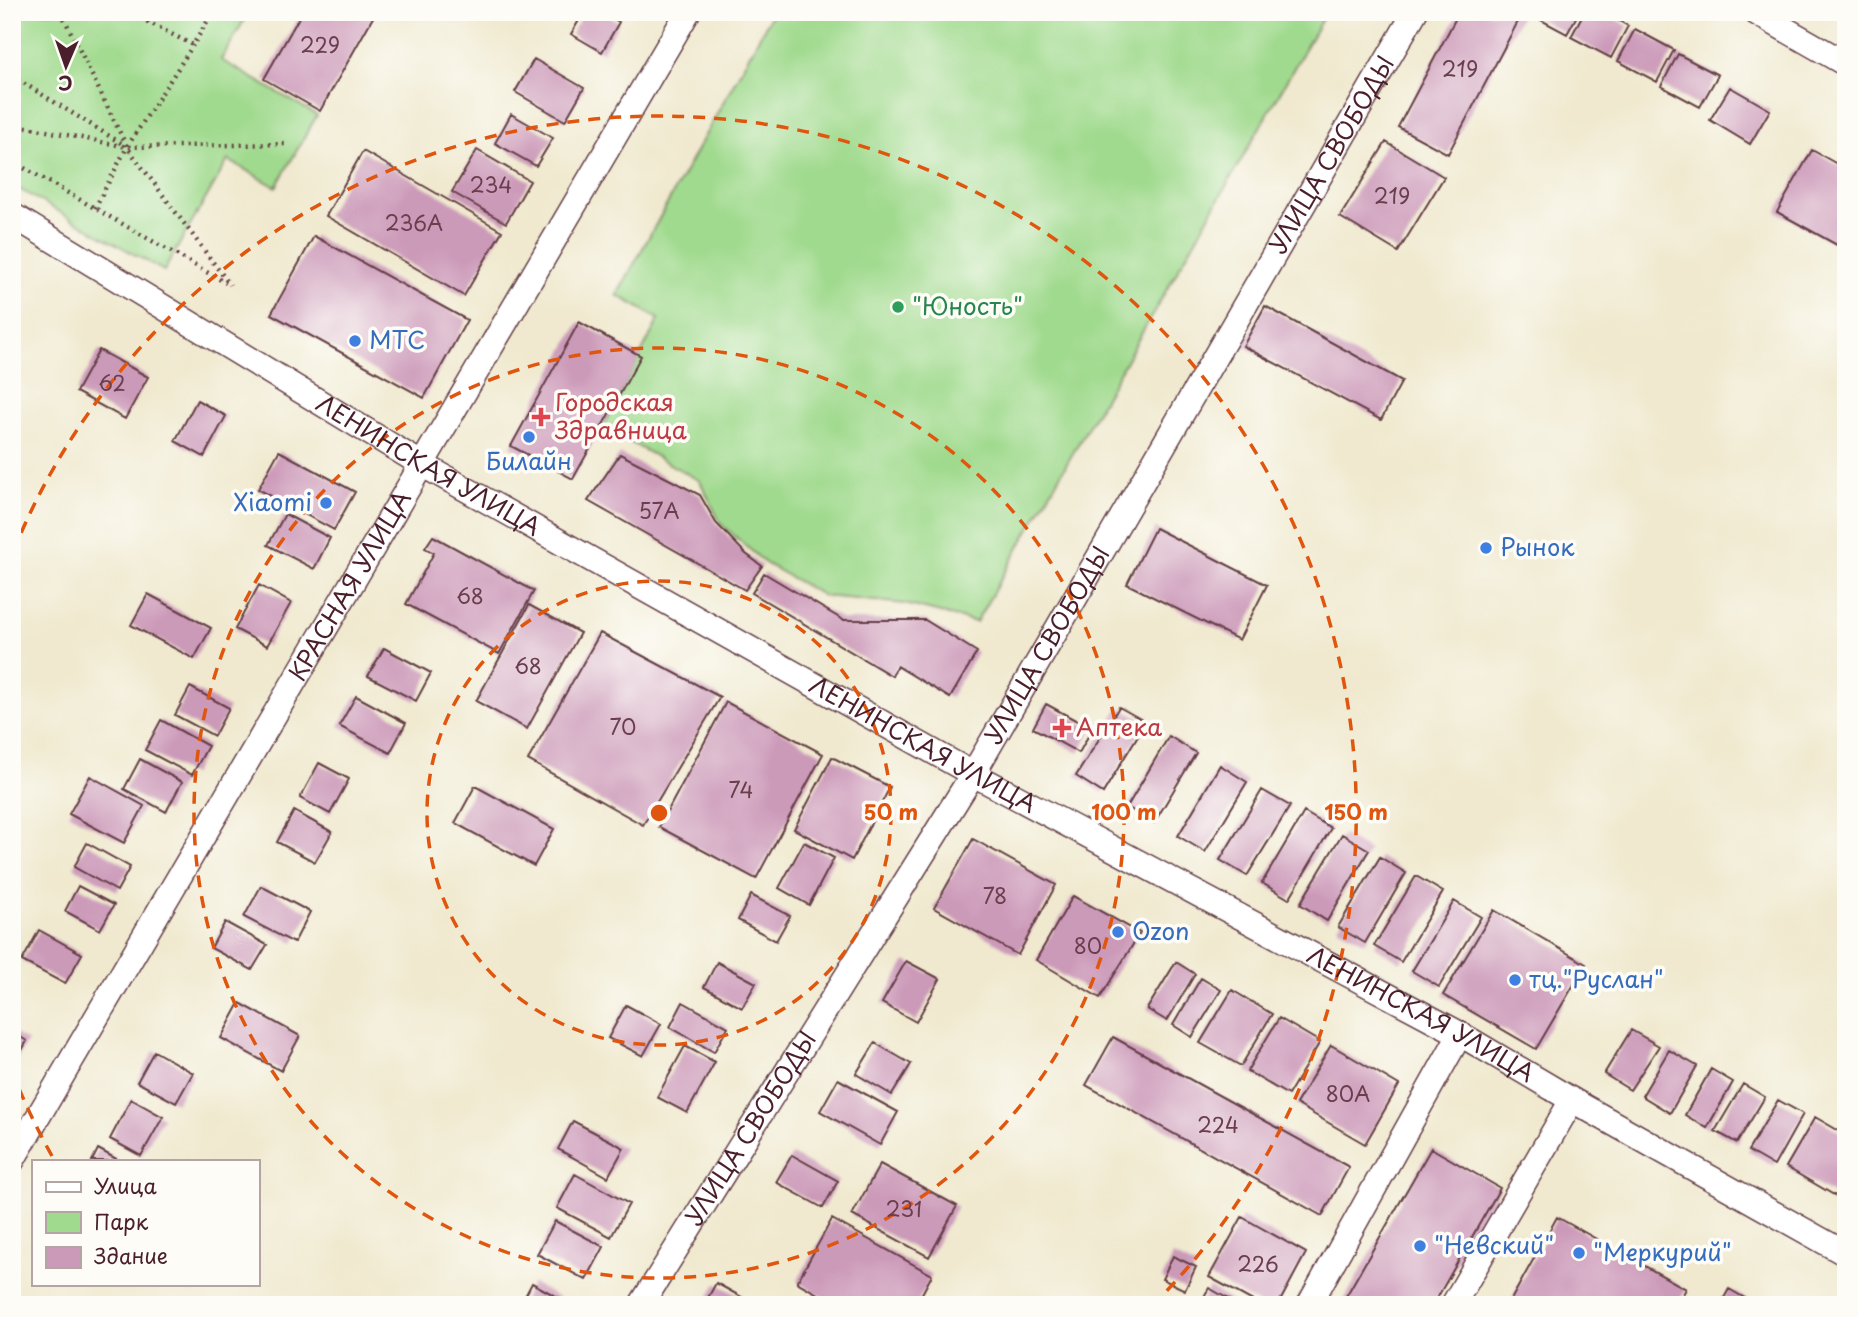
<svg xmlns="http://www.w3.org/2000/svg" width="1858" height="1317" viewBox="0 0 1858 1317" font-family="'Playpen Sans',sans-serif">
	<rect width="100%" height="100%" fill="#fdfcf7"/>
	<filter id="ink" filterUnits="userSpaceOnUse"><feTurbulence type="fractalNoise" baseFrequency=".0143" numOctaves="2"/><feDisplacementMap in="SourceGraphic" scale="14" xChannelSelector="R" yChannelSelector="G"/><feConvolveMatrix kernelMatrix="1 2 1 2 8 2 1 2 1" color-interpolation-filters="sRGB"/></filter>
	<filter id="wash" filterUnits="userSpaceOnUse"><feTurbulence type="fractalNoise" baseFrequency=".00686" numOctaves="4" result="noise"/><feDisplacementMap in="SourceGraphic" scale="28" xChannelSelector="R" yChannelSelector="G"/><feGaussianBlur stdDeviation="1.57" result="paint"/><feColorMatrix in="noise" values="0 0 0 0 0 0 0 0 0 0 0 0 0 0 0 0 0 1.4 0 .05"/><feComposite in="paint" operator="in"/></filter>
	<g filter="url(#wash)">
		<rect width="100%" height="100%" fill="#f0e9cf"/>
		<path fill="#a0da8e" stroke="#757c5c" stroke-width="2" d="M12,12H249L221,60L317,115L276,187L228,160L164,271L12,185Z
			M773,12H1326L976,622L905,604L824,596L765,563L721,524L700,481L603,427L659,319L617,295Z"/>
		<g id="blocks">
			<path fill="#cc9ab9" d="M302,12H376L320,111L264,79Z
				M584,12H602L619,22L602,52L571,34Z
				M1459,12H1523L1448,154L1398,127Z
				M1526,12H1579L1567,34Z
				M1584,12H1603L1628,26L1611,58L1571,37Z
				M1635,29L1674,50L1657,82L1618,61Z
				M1678,54L1718,75L1700,107L1661,86Z
				M534,59L584,88L565,121L515,92Z
				M1730,87L1770,110L1750,144L1710,120Z
				M511,114L553,138L536,166L495,143Z
				M1386,142L1444,177L1398,252L1340,217Z
				M477,150L530,181L506,223L452,192Z
				M1812,150L1846,169V250L1777,212Z
				M363,151L502,231L464,296L326,216Z
				M314,236L467,320L424,398L271,314Z
				M1265,306L1402,381L1381,420L1243,346Z
				M579,322L641,356L573,479L511,446Z
				M99,350L148,377L125,419L76,392Z
				M197,400L226,416L204,457L175,441Z
				M279,451L355,492L334,530L258,489Z
				M620,454L700,495L716,523L746,554L762,566L745,590L588,501Z
				M285,514L330,538L314,569L268,545Z
				M1155,528L1267,585L1239,640L1127,584Z
				M433,536L534,591L499,654L406,604L434,553L425,548Z
				M764,573L843,620H925L977,652L950,698L897,666L892,676L752,593Z
				M259,585L291,603L267,646L235,629Z
				M148,594L211,628L194,659L131,625Z
				M529,605L580,633L527,729L476,701Z
				M600,633L720,697L643,825L528,760Z
				M384,648L431,673L416,701L368,676Z
				M190,687L229,708L214,736L175,715Z
				M356,696L406,723L390,753L339,726Z
				M726,702L823,754L756,879L659,827Z
				M1046,704L1092,729L1079,753L1033,728Z
				M1119,707L1146,722L1103,793L1076,776Z
				M161,720L208,746L192,775L145,750Z
				M1169,736L1196,753L1154,823L1127,807Z
				M832,757L890,787L852,860L794,829Z
				M140,759L182,782L166,812L124,789Z
				M319,763L349,779L330,814L300,798Z
				M1220,765L1247,782L1205,852L1178,836Z
				M90,776L144,806L124,843L69,814Z
				M475,786L554,829L534,866L455,823Z
				M1262,790L1290,806L1247,876L1220,860Z
				M294,811L332,832L315,862L277,842Z
				M1304,812L1331,828L1289,899L1262,883Z
				M1342,834L1369,850L1327,921L1300,904Z
				M973,839L1056,885L1018,955L934,908Z
				M804,842L834,858L809,905L779,888Z
				M87,843L130,867L117,891L74,867Z
				M1380,857L1406,873L1365,943L1338,927Z
				M1416,876L1443,892L1401,962L1374,946Z
				M78,886L114,905L100,930L65,911Z
				M261,886L310,912L294,943L244,917Z
				M751,895L790,916L776,941L738,920Z
				M1073,896L1140,933L1100,998L1036,960Z
				M1454,901L1481,917L1439,987L1412,971Z
				M1494,910L1586,964L1536,1049L1443,995Z
				M225,922L267,945L252,970L211,948Z
				M39,930L82,954L65,984L22,961Z
				M906,961L940,979L916,1022L882,1003Z
				M717,962L756,983L742,1008L704,987Z
				M1176,962L1195,974L1167,1021L1147,1009Z
				M1201,978L1221,990L1192,1037L1173,1025Z
				M1232,990L1272,1014L1241,1066L1200,1043Z
				M683,1002L728,1027L714,1052L670,1027Z
				M240,1003L300,1036L281,1071L221,1038Z
				M626,1005L661,1024L643,1056L608,1038Z
				M1279,1018L1320,1042L1288,1095L1247,1071Z
				M1631,1030L1659,1046L1630,1090L1604,1074Z
				M12,1032L27,1041L12,1068Z
				M1113,1037L1349,1167L1322,1216L1086,1085Z
				M875,1043L911,1064L892,1095L856,1074Z
				M1331,1045L1399,1085L1365,1144L1296,1104Z
				M685,1046L715,1062L687,1113L657,1097Z
				M1669,1050L1697,1066L1670,1113L1642,1096Z
				M154,1051L193,1073L176,1103L137,1082Z
				M1711,1069L1733,1082L1707,1128L1685,1115Z
				M838,1079L898,1112L880,1145L820,1111Z
				M1743,1084L1765,1097L1737,1143L1715,1131Z
				M131,1099L163,1117L141,1156L110,1139Z
				M1778,1100L1803,1114L1774,1166L1748,1151Z
				M1815,1117L1846,1135V1202L1786,1167Z
				M573,1121L624,1148L608,1177L558,1149Z
				M1431,1148L1500,1188L1433,1305H1341Z
				M98,1149L120,1161H92Z
				M792,1155L838,1181L823,1208L776,1182Z
				M880,1164L957,1206L929,1257L852,1215Z
				M575,1174L629,1204L611,1237L557,1208Z
				M1242,1217L1306,1253L1278,1305H1260L1209,1277Z
				M1557,1217L1686,1289L1677,1305H1508Z
				M832,1219L932,1275L916,1305H837L797,1282Z
				M555,1221L604,1247L586,1280L537,1254Z
				M1173,1256L1196,1267L1185,1290L1162,1279Z
				M532,1283L572,1305H522L521,1304Z
				M716,1283L756,1305H704Z
				M1209,1288L1239,1305H1199Z
				M1729,1289L1757,1305H1720Z"/>
		</g>
	</g>
	<g filter="url(#ink)">
		<use href="#blocks" fill-opacity="0" stroke="#633d44" stroke-width="2"/>
		<g fill="none" stroke-linecap="round" stroke-linejoin="round">
			<g stroke="#633d44" stroke-width="27">
				<g id="street">
					<path d="M1755,12L1846,64"/>
					<path id="s1" d="M12,215L423,465L973,774L1460,1034L1572,1100L1846,1254"/>
					<path id="s2" d="M12,1161L688,12"/>
					<path id="s3" d="M641,1305L973,774L1415,12"/>
					<path d="M1309,1305L1460,1034"/>
					<path d="M1453,1305L1572,1100"/>
				</g>
			</g>
			<path stroke="#633d44" stroke-width="4.5" stroke-dasharray="2 5" stroke-linecap="butt" d="M61,12L127,147L230,285
				M128,12L193,45L213,12
				M147,22L153,12
				M12,76L124,145
				M12,124L127,147L287,144
				M12,161L226,283
				M95,208L127,147L193,45"/>
			<use href="#street" stroke="#fff" stroke-width="24"/>
		</g>
	</g>
	<g fill="none" stroke="#e0560e" stroke-width="3.5" stroke-dasharray="12 9">
		<circle cx="659" cy="813" r="232"/>
		<circle cx="659" cy="813" r="465"/>
		<path d="M52 1156A697 697 0 0 1 13 1074M13 552A697 697 0 1 1 1156 1302"/>
	</g>
	<circle fill="#2e9e5b" stroke="#fdfcf7" stroke-width="2.5" cx="898" cy="307" r="7"/>
	<g fill="#3f7fe0" stroke="#fdfcf7" stroke-width="2.5">
		<circle cx="355" cy="341" r="7"/>
		<circle cx="529" cy="437" r="7"/>
		<circle cx="326" cy="503" r="7"/>
		<circle cx="1486" cy="548" r="7"/>
		<circle cx="1118" cy="932" r="7"/>
		<circle cx="1515" cy="980" r="7"/>
		<circle cx="1420" cy="1246" r="7"/>
		<circle cx="1579" cy="1253" r="7"/>
	</g>
	<g fill="#e0444e" stroke="#fdfcf7" stroke-width="2.5">
		<path d="M537.5 406.5h7v7h7v7h-7v7h-7v-7h-7v-7h7z"/>
		<path d="M1058.5 717.5h7v7h7v7h-7v7h-7v-7h-7v-7h7z"/>
	</g>
	<g text-anchor="middle" stroke-width="7" stroke-linejoin="round" paint-order="stroke">
		<g font-size="21" fill="#6a3e4e">
			<text x="320" y="53">229</text>
			<text x="1460" y="77">219</text>
			<text x="491" y="193">234</text>
			<text x="1392" y="204">219</text>
			<text x="414" y="231">236А</text>
			<text x="112" y="391">62</text>
			<text x="659" y="519">57А</text>
			<text x="470" y="604">68</text>
			<text x="528" y="674">68</text>
			<text x="623" y="735">70</text>
			<text x="741" y="798">74</text>
			<text x="995" y="904">78</text>
			<text x="1088" y="954">80</text>
			<text x="1348" y="1102">80А</text>
			<text x="1218" y="1133">224</text>
			<text x="904" y="1217">231</text>
			<text x="1258" y="1272">226</text>
		</g>
		<g font-size="24" fill="#4a1f2b" stroke="#fdfcf7">
			<text dy="8" stroke="none"><textPath href="#s3" startOffset="1342">УЛИЦА СВОБОДЫ</textPath></text>
			<text dy="8" stroke="none"><textPath href="#s1" startOffset="486">ЛЕНИНСКАЯ УЛИЦА</textPath></text>
			<text dy="8" stroke="none"><textPath href="#s2" startOffset="667">КРАСНАЯ УЛИЦА</textPath></text>
			<text dy="8" stroke="none"><textPath href="#s3" startOffset="775">УЛИЦА СВОБОДЫ</textPath></text>
			<text dy="8" stroke="none"><textPath href="#s1" startOffset="1054">ЛЕНИНСКАЯ УЛИЦА</textPath></text>
			<text dy="8" stroke="none"><textPath href="#s1" startOffset="1620">ЛЕНИНСКАЯ УЛИЦА</textPath></text>
			<text dy="8" stroke="none"><textPath href="#s3" startOffset="208">УЛИЦА СВОБОДЫ</textPath></text>
		</g>
		<g font-size="24" fill="#27864d" stroke="#fdfcf7" text-anchor="start">
			<text x="912" y="315">"Юность"</text>
		</g>
		<g font-size="24" fill="#366cbe" stroke="#fdfcf7" text-anchor="start">
			<text x="369" y="349">МТС</text>
			<text x="529" y="470" text-anchor="middle">Билайн</text>
			<text x="312" y="511" text-anchor="end">Xiaomi</text>
			<text x="1500" y="556">Рынок</text>
			<text x="1132" y="940">Ozon</text>
			<text x="1529" y="988">тц."Руслан"</text>
			<text x="1434" y="1254">"Невский"</text>
			<text x="1593" y="1261">"Меркурий"</text>
		</g>
		<g font-size="24" fill="#be3a42" stroke="#fdfcf7" text-anchor="start">
			<text x="555" y="411">Городская<tspan x="555" dy="28">Здравница</tspan></text>
			<text x="1076" y="736">Аптека</text>
		</g>
	</g>
	<circle cx="659" cy="813" r="10" fill="#e0560e" stroke="#fdfcf7" stroke-width="3.5"/>
	<g font-size="21" text-anchor="middle" font-weight="bold" fill="#e0560e" stroke="#fdfcf7" stroke-width="7" stroke-linejoin="round" paint-order="stroke">
		<text x="891" y="820">50 m</text>
		<text x="1124" y="820">100 m</text>
		<text x="1356" y="820">150 m</text>
	</g>
	<rect width="1858" height="1317" fill="none" stroke="#fdfcf7" stroke-width="42"/>
	<rect x="32" y="1160" width="228" height="126" fill="#fdfcf7" stroke="#b5a4a5" stroke-width="2"/>
	<rect x="46" y="1182" width="35" height="10" fill="#ffffff" stroke="#b5a4a5" stroke-width="2"/>
	<text x="94" y="1194" font-size="21" fill="#4a1f2b">Улица</text>
	<rect x="46" y="1212" width="35" height="21" fill="#a0da8e" stroke="#b5a4a5" stroke-width="2"/>
	<text x="94" y="1230" font-size="21" fill="#4a1f2b">Парк</text>
	<rect x="46" y="1247" width="35" height="21" fill="#cc9ab9" stroke="#b5a4a5" stroke-width="2"/>
	<text x="94" y="1264" font-size="21" fill="#4a1f2b">Здание</text>
	<g transform="translate(66 66) rotate(182)" stroke="#fdfcf7" stroke-width="5" paint-order="stroke">
	<path d="M0-5L12 26L0 18L-12 26Z" fill="#4a1f2b"/>
	<text y="-10" font-size="19" font-weight="bold" text-anchor="middle" fill="#4a1f2b">С</text>
	</g>
</svg>
